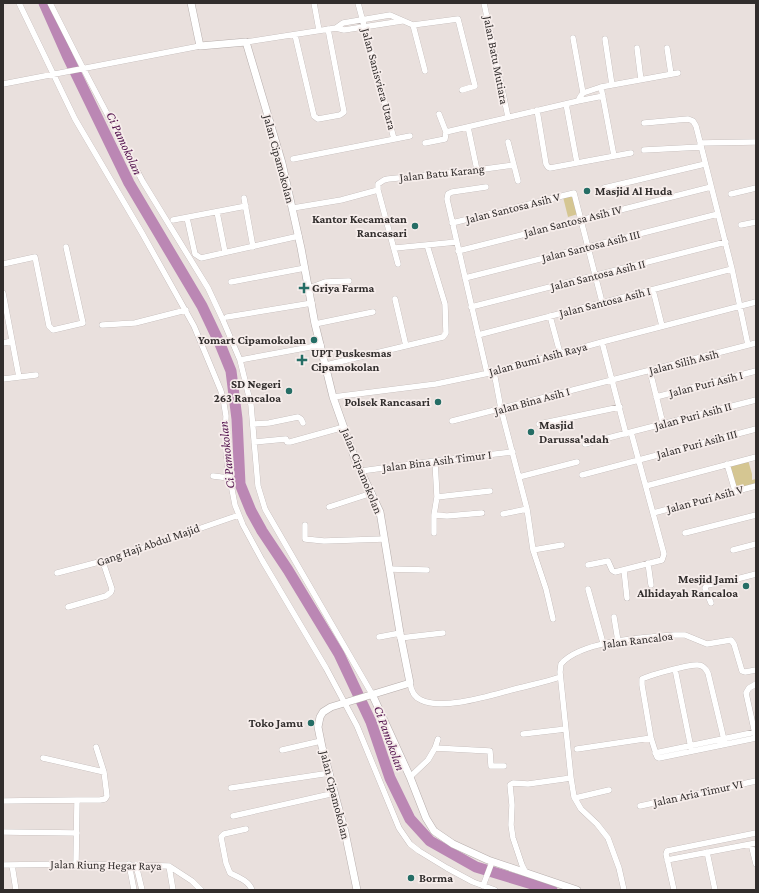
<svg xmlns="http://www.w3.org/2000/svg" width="759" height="893" viewBox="0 0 759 893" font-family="'Crimson Pro',serif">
	<rect width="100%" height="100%" fill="#e9e0dd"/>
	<path fill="#d5c692" d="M573,194L578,214L568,217L563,197Z
		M748,460L752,474V480L756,479V485L735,490L729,465Z"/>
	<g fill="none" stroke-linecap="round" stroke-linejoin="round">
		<path stroke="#bb87b4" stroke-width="11" d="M44,3L67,55L129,183L202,306L220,344L231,371L237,419L240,484L251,511L262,531L288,570L339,654L371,722L390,778L410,819L430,841L476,867L552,890"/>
		<g stroke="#b6adab" stroke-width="6">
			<path id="minor" d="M19,3L75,119L142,233L194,326L221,391L224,404L226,416L225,441L228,469L235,505L243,525L262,560L326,668L357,726L399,828L410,844L419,851L447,868L473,882L495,890
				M50,3L83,68L143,182L208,288L222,318L240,360L251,405L258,486L265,509L372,694
				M314,3L319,30
				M358,3L394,139
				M484,3L508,117
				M413,25L425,71
				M336,28L344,30L402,21
				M295,35L314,116L318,119L340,115L344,112L328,29
				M573,38L583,93
				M605,39L612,85
				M246,42L336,28L343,23L390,15L413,25L458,19L475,86L462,90
				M637,48L641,80
				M667,48L671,74
				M3,84L200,46
				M601,87L614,156
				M578,101L603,96
				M566,104L577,163
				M537,110L546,164L548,167L550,168L631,153
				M439,114L446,132L578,101L580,97L583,93L601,87L678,73
				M644,123L688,119L693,121L696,126L732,269L748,345
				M468,127L477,170
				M508,142L518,181
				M425,143L445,139L446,132
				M700,143L756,142
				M644,150L701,147
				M293,159L410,136
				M486,187L452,192L448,194L447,199L487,373
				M604,188L705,164
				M731,194L756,188
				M244,198L253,247
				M293,208L341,200L378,190
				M217,212L225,252
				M187,218L195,254L201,258L299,236
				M173,220L246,206
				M452,223L574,193L602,302
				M741,225L756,222
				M395,248L457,242
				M458,251L711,187
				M3,264L35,257L49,326L53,330L83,323L66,247
				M398,264L378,190V184L384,180L388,179L477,170L514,165
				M465,278L718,214
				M231,282L305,268
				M309,288L325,282L349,281
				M653,290L662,326
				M3,293L19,377
				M395,299L406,346
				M471,307L726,242
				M550,316L560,353
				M227,317L312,303
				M315,324L373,312
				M102,325L135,323L186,310
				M478,335L732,269
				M602,342L626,434
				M3,343L12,341
				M240,360L321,345
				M326,365L443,337L446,333L445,304L427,245
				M650,371L663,424
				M494,372L501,409L527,509L533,550L546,589L553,619
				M3,379L36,375
				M333,397L436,384L494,372L602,342L756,302
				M656,397L756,371
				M452,421L756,343
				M253,424L269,423L298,417L301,419L303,423
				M539,424L620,407
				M631,432L756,400
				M254,442L286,439L287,442H290L344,427
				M585,444L631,432L664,554L662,560L615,572L612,570L608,561L588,565
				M435,461L437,497L434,515L447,516L482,513
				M727,464L735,491
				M361,471L435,461L513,452
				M582,475L756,429
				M213,476L229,478
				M519,477L577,462
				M646,486L756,457
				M437,497L490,491
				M329,507L372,493
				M653,513L756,486
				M503,514L527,509
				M305,525V539L324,541L384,539
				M434,533V515
				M685,533L756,515
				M533,550L562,545
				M733,550L756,544
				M648,563L651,585
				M389,569L427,570
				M624,570L627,598
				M57,573L114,558L239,515
				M588,589L603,643
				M711,603L705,588L707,585L733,580L756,574
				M68,607L106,596L111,592L112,589L103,562
				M614,617L618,641
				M379,637L400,633
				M400,638L443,633
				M675,669L691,748
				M410,683C411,690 414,697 421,700C443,711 492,695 515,689C530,685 546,682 560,677
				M523,734L566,729
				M755,734L746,693L749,688L756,684
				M725,744L708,673C706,669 703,665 698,665C690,664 650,675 642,679V685L651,738L657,757L659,758L756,738
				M435,748L438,739
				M577,749L651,738
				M282,750L321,741
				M655,753L756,732
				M43,758L104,772
				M410,777L428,760L435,748L490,751L491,766H504
				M231,788L330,773
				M575,798L609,790
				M3,801L77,800
				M640,806L756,781
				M233,816L335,793
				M246,829L224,834L221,837L226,863L230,873C238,877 249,881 252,890
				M3,832L77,833
				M751,844L756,864
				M707,852L715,890
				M667,860L756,843
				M76,864L77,800H100L105,799L107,796L104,772L96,747
				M129,864L134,890
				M3,865L76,864L169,866L192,881L201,890
				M12,865L16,890
				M136,865L142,890
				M169,866L173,890
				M526,873L522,865L513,838L511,825L512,805L510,785L513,783L528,784L571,778
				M483,886L492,862
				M624,890L619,868L608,838L597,824L581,809L574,797L571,778L560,672L561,664C580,641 645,637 674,635H685L707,644L731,640L734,644L742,671L745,672L756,670
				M674,890L666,854L667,851L756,833"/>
		</g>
		<g stroke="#b6adab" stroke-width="8">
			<path id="tertiary" d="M191,3L200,46L246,42L282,163L301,248L315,324L333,397L355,459L380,512L400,633L410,683L331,707L323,712L320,717L318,727L322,747L345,832L357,890
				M372,694L410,777L426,818L434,831L453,844L488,860L577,890"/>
		</g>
		<use href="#minor" stroke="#fff" stroke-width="5.5"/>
		<use href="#tertiary" stroke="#fff" stroke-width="7"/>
	</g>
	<g fill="#256d65" stroke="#f6edeb" stroke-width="1.5">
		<circle cx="587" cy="191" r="4"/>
		<circle cx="415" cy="226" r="4"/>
		<path d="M302 282h4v4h4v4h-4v4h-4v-4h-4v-4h4z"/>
		<circle cx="314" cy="340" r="4"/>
		<path d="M300 354h4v4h4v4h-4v4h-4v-4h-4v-4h4z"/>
		<circle cx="289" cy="391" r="4"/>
		<circle cx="438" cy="402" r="4"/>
		<circle cx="531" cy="432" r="4"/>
		<circle cx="746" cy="586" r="4"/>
		<circle cx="311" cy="723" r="4"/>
		<circle cx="411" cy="878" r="4"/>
	</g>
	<g text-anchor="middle" stroke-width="3.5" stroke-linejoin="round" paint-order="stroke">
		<g font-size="12" fill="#312d2c" stroke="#f6edeb">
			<text transform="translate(496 60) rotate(79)" y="4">Jalan Batu Mutiara</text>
			<text transform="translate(379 79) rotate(75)" y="4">Jalan Sanisviera Utara</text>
			<text transform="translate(279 159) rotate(75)" y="4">Jalan Cipamokolan</text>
			<text transform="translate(442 173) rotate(-6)" y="4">Jalan Batu Karang</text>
			<text transform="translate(513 208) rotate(-14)" y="4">Jalan Santosa Asih V</text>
			<text transform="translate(573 221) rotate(-14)" y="4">Jalan Santosa Asih IV</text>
			<text transform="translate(591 246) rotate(-14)" y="4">Jalan Santosa Asih III</text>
			<text transform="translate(598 275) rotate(-14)" y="4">Jalan Santosa Asih II</text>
			<text transform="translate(605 302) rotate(-14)" y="4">Jalan Santosa Asih I</text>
			<text transform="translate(538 359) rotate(-15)" y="4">Jalan Bumi Asih Raya</text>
			<text transform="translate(684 362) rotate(-14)" y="4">Jalan Silih Asih</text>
			<text transform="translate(706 384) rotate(-14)" y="4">Jalan Puri Asih I</text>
			<text transform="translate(532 401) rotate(-15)" y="4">Jalan Bina Asih I</text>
			<text transform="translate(693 416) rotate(-15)" y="4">Jalan Puri Asih II</text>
			<text transform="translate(697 444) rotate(-15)" y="4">Jalan Puri Asih III</text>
			<text transform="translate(437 461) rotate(-7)" y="4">Jalan Bina Asih Timur I</text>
			<text transform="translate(362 471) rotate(68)" y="4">Jalan Cipamokolan</text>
			<text transform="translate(705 499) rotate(-15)" y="4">Jalan Puri Asih V</text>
			<text transform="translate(148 545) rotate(-19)" y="4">Gang Haji Abdul Majid</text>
			<text transform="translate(638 640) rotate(-7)" y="4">Jalan Rancaloa</text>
			<text transform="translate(698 793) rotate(-12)" y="4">Jalan Aria Timur VI</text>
			<text transform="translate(335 795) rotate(76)" y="4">Jalan Cipamokolan</text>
			<text transform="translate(106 865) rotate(1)" y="4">Jalan Riung Hegar Raya</text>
		</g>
		<g font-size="12" font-weight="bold" fill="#312d2c" stroke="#f6edeb" text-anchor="end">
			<text x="595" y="195" text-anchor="start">Masjid Al Huda</text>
			<text x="407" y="223">Kantor Kecamatan<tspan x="407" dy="14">Rancasari</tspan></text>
			<text x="312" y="292" text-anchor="start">Griya Farma</text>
			<text x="306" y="344">Yomart Cipamokolan</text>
			<text x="311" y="357" text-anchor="start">UPT Puskesmas<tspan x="311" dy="14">Cipamokolan</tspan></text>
			<text x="281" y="388">SD Negeri<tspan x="281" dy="14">263 Rancaloa</tspan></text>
			<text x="430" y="406">Polsek Rancasari</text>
			<text x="539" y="429" text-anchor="start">Masjid<tspan x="539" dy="14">Darussa'adah</tspan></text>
			<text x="738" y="583">Mesjid Jami<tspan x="738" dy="14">Alhidayah Rancaloa</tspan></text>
			<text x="303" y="727">Toko Jamu</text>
			<text x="419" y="882" text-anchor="start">Borma</text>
		</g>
		<g font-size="13" font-style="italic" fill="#54144f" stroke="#f6edeb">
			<text transform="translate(125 143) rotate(65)" y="5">Ci Pamokolan</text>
			<text transform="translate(226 455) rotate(-96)" y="5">Ci Pamokolan</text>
			<text transform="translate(390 738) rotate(70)" y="5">Ci Pamokolan</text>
		</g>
	</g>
	<rect width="759" height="893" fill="none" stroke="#312d2c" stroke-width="8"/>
</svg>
